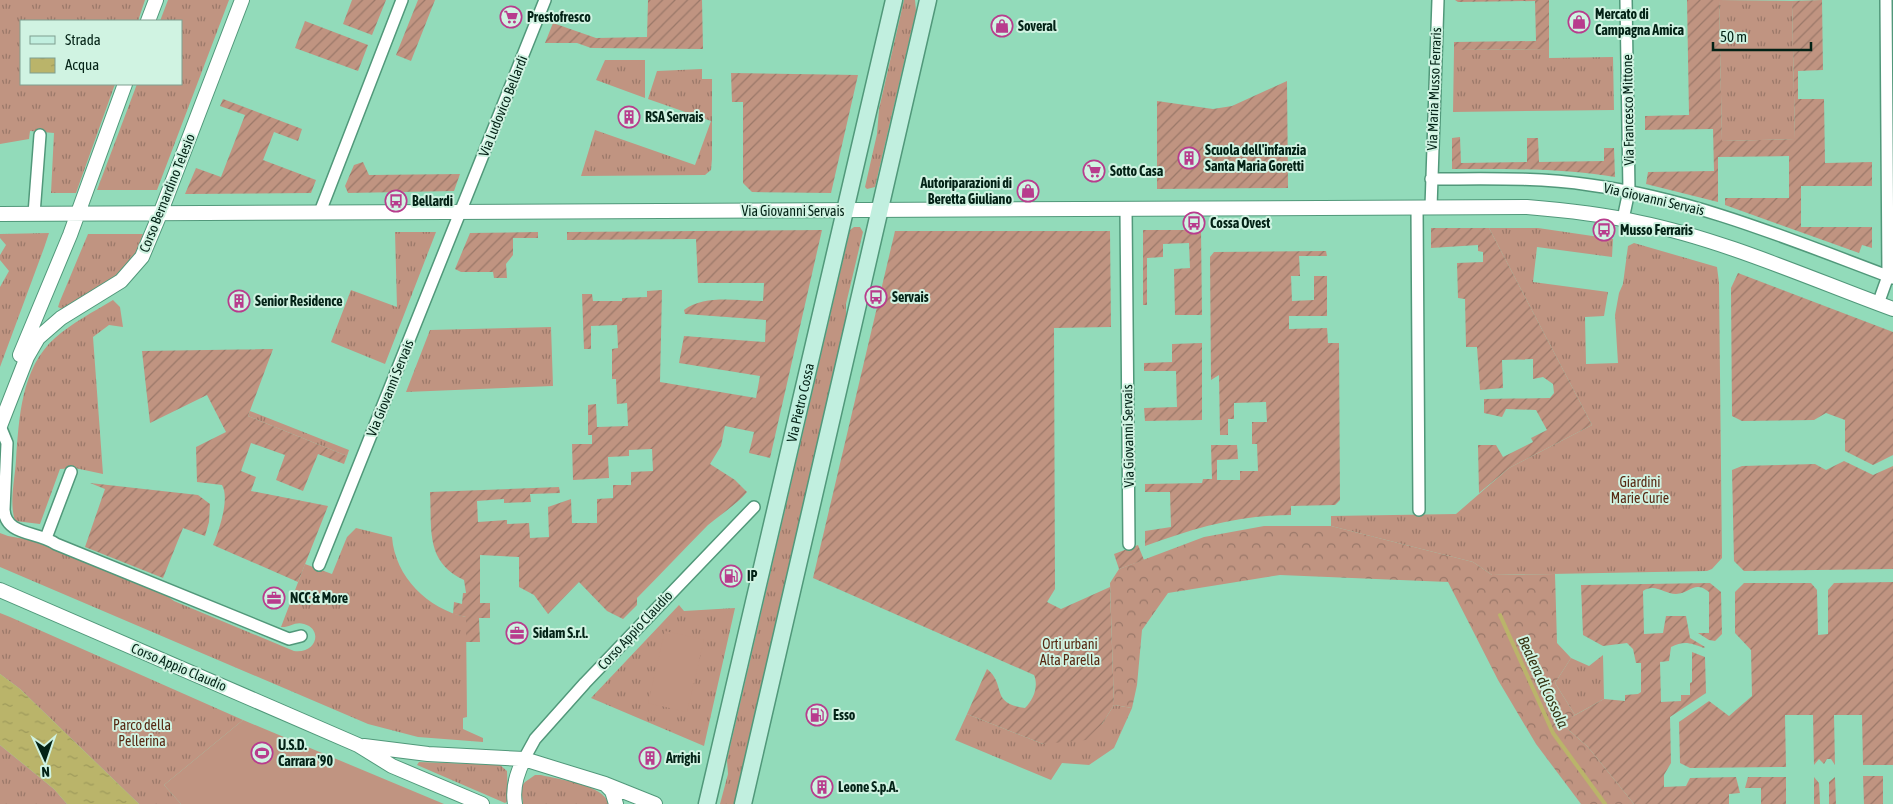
<svg xmlns="http://www.w3.org/2000/svg" width="1893" height="804" viewBox="0 0 1893 804" font-family="'Asap Condensed',sans-serif">
	<defs>
		<pattern id="grass-tufts" width="24" height="20" patternUnits="userSpaceOnUse" patternTransform="scale(1.25)"><rect width="24" height="20" fill="#c09481"/><path d="M3 7l-1-3M5 7V3M7 7l1-3M15 17l-1-3M17 17v-4M19 17l1-3" fill="none" stroke="#9a7869"/></pattern>
		<pattern id="forest-crowns" width="20" height="18" patternUnits="userSpaceOnUse" patternTransform="scale(1.25)"><rect width="20" height="18" fill="#c09481"/><path d="M2 6a3 3 0 1 1 6 0M12 15a3 3 0 1 1 6 0" fill="none" stroke="#9a7869"/></pattern>
		<pattern id="garden-furrows" width="10" height="10" patternUnits="userSpaceOnUse" patternTransform="scale(1.25)"><rect width="10" height="10" fill="#c09481"/><path d="M-1 1l2-2M0 10L10 0M9 11l2-2" fill="none" stroke="#9a7869"/></pattern>
		<pattern id="water-ripples" width="26" height="14" patternUnits="userSpaceOnUse" patternTransform="scale(1.25)"><rect width="26" height="14" fill="#bab46a"/><path d="M2 4q2-2 4 0t4 0M15 11q2-2 4 0t4 0" fill="none" stroke="#9e9a5b"/></pattern>
	</defs>
	<rect width="100%" height="100%" fill="#92dbba"/>
	<path fill="url(#grass-tufts)" d="M0,0H145L138,21H21V84H115L76,193H51L54,133L30,131L29,139L0,144Z
		M168,0H229L157,190H97L137,84H181V21H160Z
		M904,0H915L916,11L875,187L867,189L865,187L877,134L879,109Z
		M1719,0L1792,1L1795,139L1722,141Z
		M1549,49V58L1613,57L1614,110L1453,112L1454,50Z
		M605,60H645V98L596,80Z
		M702,69V79H712V159L711,170L705,175L581,176L595,130L695,165L711,121L648,99L657,71Z
		M854,227H860L863,232L846,304V317L734,804H720L728,774L727,760L850,230Z
		M1489,228H1538L1613,239L1612,257L1537,247L1533,282L1608,292L1604,316L1585,317L1586,364L1618,363L1615,315L1619,293L1623,284L1628,246L1634,243L1717,267L1719,283L1722,558L1712,569L1707,571L1492,575L1473,562L1331,526V516L1456,514L1509,468L1592,425Z
		M395,232H436L385,364L331,342L351,290L397,307Z
		M49,233L44,248L0,367V287L9,271L0,260V255L6,245L0,238V234Z
		M88,234H143L137,254L120,273L62,309L58,307L60,301Z
		M113,300L120,307L123,327L109,325L93,337L103,474L75,468L60,469L40,524L15,521C9,502 15,479 16,460C19,418 21,368 55,338C72,323 93,312 113,300Z
		M551,327L553,386L406,392L430,330Z
		M250,411L349,450L347,456L248,416Z
		M356,528L392,537C395,577 428,609 466,617L467,717L463,718V729L483,738V742L418,737L368,724L0,567V533L8,536L36,541L163,593L174,601L294,651C317,654 323,629 304,624C295,621 289,628 281,627L305,564L332,574L347,537Z
		M679,605L684,611L735,608L704,746L591,698Z
		M0,613L10,617L243,720L164,785L181,804H139L20,689L0,674Z
		M1603,655L1604,699L1575,715L1555,683L1571,658L1589,666Z
		M1114,705L1132,708L1114,748L1089,765L1062,763L1051,780L955,740L967,714L1043,744L1102,724Z
		M0,745L54,789L67,804H0Z
		M419,762L500,765L507,771L508,801L505,803L417,765Z
		M535,775H541C560,780 603,784 609,804H523L521,787L525,782Z"/>
	<path fill="url(#forest-crowns)" d="M1264,526H1331L1473,562L1492,575L1555,574L1557,643L1571,658L1555,683L1575,715L1562,724L1588,747L1634,804H1581L1536,744L1498,680L1448,582L1280,575L1168,593L1142,630L1137,685L1132,708L1114,705L1110,583L1119,569L1204,537Z"/>
	<path fill="url(#garden-furrows)" d="M352,0H386L372,35L343,24Z
		M418,0H435L411,61L396,55Z
		M648,0H702L703,49L591,48L577,43H545L553,23L596,38L647,37Z
		M1455,0H1549V49L1454,50V42L1536,41L1535,1L1458,2Z
		M1687,0H1719L1722,141L1795,139L1792,1L1822,0L1823,70L1798,71V99H1824L1825,163L1872,162V186H1801V227H1872V248L1862,245L1859,253L1725,205V198H1789V156L1718,157V202L1646,184L1648,172L1714,171L1713,129L1645,130V116L1689,115Z
		M305,21L368,45L358,71L295,48Z
		M731,73L858,75L831,193L752,192L743,183V102H732Z
		M1287,81L1288,188L1157,189V101L1213,109L1232,106Z
		M223,99L302,129L298,141L274,132L263,160L316,180L311,193L185,194L196,168L221,177L245,115L220,106Z
		M1460,137L1461,163L1527,162V138H1538L1539,162L1604,161V148H1614L1615,177C1561,168 1507,169 1452,169V138Z
		M363,162L369,175L460,174L454,191L348,193L345,186L354,165Z
		M1431,228H1489L1592,425L1509,468L1479,493L1478,445H1496L1503,457L1533,442L1531,438L1547,430L1536,410L1506,409L1502,417L1484,413V399L1550,398L1554,393L1553,384L1543,377L1533,379V359L1502,360L1503,388L1480,390L1477,347H1466L1465,299L1458,298L1457,263L1483,262V252L1478,251V245L1431,248Z
		M822,230L770,458L749,453L754,432L725,426L721,446L710,464L735,480L747,492C736,505 721,514 708,525C684,549 661,574 637,598V605L623,619L607,611L579,582L548,614L534,595L519,587V557L480,555V603H490V618H479L480,642H466V617L453,614L454,602L462,604L463,593H466L464,580C425,562 432,529 430,492L559,487L560,493L530,494L531,502L504,503V499L477,501L478,522L507,520V524L529,523L530,538L549,537L548,507L571,499L572,523H597V499L613,498V485H631V472L653,471L652,449L629,450V456L608,457L609,478L573,480L572,444H592V435H588V405L596,404L597,427L628,426L627,403L617,404L616,379H612V349L618,348L617,325L591,326V349H584L582,294H592L593,301H622V298L647,297V291L662,290L660,382L756,398L760,376L679,363L684,336L765,342L766,320L685,314L684,310C705,294 738,301 763,301L764,283H698L696,239L567,240V232Z
		M1143,230H1201L1202,315H1175L1174,269L1190,268L1189,243L1163,244V257L1147,258V305H1143Z
		M895,231H1110L1111,327L1054,328L1055,589L1047,602L1061,609L1110,587L1114,705L1102,724L1086,740L1043,744L967,714L987,669C1007,685 989,703 1025,708C1033,700 1039,687 1034,675L813,578Z
		M538,232V238H513V255L506,264L507,278H494L493,272H461L455,269L470,233Z
		M1326,251L1327,256H1299L1300,276H1291L1292,301L1314,300V276H1327V316H1289V329L1327,328L1328,343H1339L1340,500L1335,505L1291,506V515C1238,515 1195,528 1145,546V531L1171,527L1170,492H1145V484L1202,483L1203,479H1212L1211,445H1237L1238,459L1217,460V480H1240V471H1258L1257,444H1252V422H1267L1266,402L1234,403V419H1228V435H1220L1219,375L1211,380L1210,257L1214,252Z
		M1738,273L1893,332V455L1873,465L1845,451V420L1826,413L1814,420L1742,421L1732,416L1731,288Z
		M1202,343V420L1145,421L1144,408L1177,407L1176,371H1144V363L1172,362V344Z
		M273,349L248,416L347,456L344,464L318,454L303,491L276,480L285,455L251,443L241,471L256,477L251,491L328,506L298,582L213,545C219,531 230,498 222,485L197,482L196,447L226,432L207,395L150,423L142,351Z
		M1844,461L1873,475L1893,466V569L1744,571L1734,561L1732,470L1742,466L1815,464L1826,470Z
		M90,483L198,495L210,504L209,522L205,536L183,528L163,578L85,547L105,489Z
		M1138,545L1144,560L1119,569L1114,554Z
		M1893,582V765H1863L1862,715H1834L1835,765L1831,759H1827L1824,764L1819,759L1814,765L1813,715H1785L1786,767L1690,768L1680,763L1679,722L1709,701L1729,716L1752,696L1751,650L1735,633V592L1744,583H1811L1817,590L1818,635L1828,634V590L1834,583Z
		M1710,583L1721,592L1722,634L1715,641L1709,640L1698,633H1709V592C1694,580 1691,593 1676,594C1664,594 1655,583 1643,591L1644,634L1663,633L1666,616H1686L1690,638L1705,647L1704,648C1691,643 1684,640 1671,647L1669,661L1660,662L1661,702L1681,701V695H1690V683L1692,682V652L1705,657L1706,693L1670,717L1671,763L1664,775V787L1686,786L1690,778L1736,777L1740,793L1729,794V804H1634L1588,747L1561,723L1604,699L1625,701V695L1638,694L1641,692V663H1636L1633,649L1627,643L1603,646L1583,635L1581,585Z
		M1863,776H1883V804H1864Z
		M1748,777H1786V804H1761V788H1745Z
		M1814,777L1819,783L1820,804H1814Z
		M1835,777L1836,804H1829V782Z"/>
	<path fill="#c09481" d="M665,631L704,640L687,712L648,703Z
		M243,720L444,804H181L164,785Z"/>
	<path fill="url(#water-ripples)" d="M0,674L20,689L139,804H67L54,789L0,745Z"/>
	<g fill="none" stroke-linecap="round" stroke-linejoin="round">
		<path stroke="#bab46a" stroke-width="4" d="M1500,615L1553,733L1605,804"/>
		<g stroke="#51987a" stroke-width="14">
			<path id="minor" d="M1431,179C1484,179 1537,177 1590,185C1695,199 1794,241 1893,278
				M1417,207L1419,510
				M1431,207L1438,0
				M1126,209L1129,544
				M320,212L402,0
				M34,214L40,135
				M1623,219L1629,191L1626,0
				M1878,304L1888,276L1886,0
				M0,426L7,443L4,510C6,536 37,531 56,544L289,639L301,636
				M46,538L71,472
				M319,565L545,0
				M524,759L535,739L585,683L754,507"/>
		</g>
		<g stroke="#51987a" stroke-width="16">
			<path id="tertiary" d="M148,21L156,0
				M0,214L1527,207C1564,210 1601,214 1637,222C1722,239 1811,279 1893,309
				M20,355L70,235L125,84
				M0,426L27,357L38,338L61,318L121,281L142,257L160,214L242,0
				M0,590L358,745L392,766L482,804
				M364,746L428,754L524,759L605,784L655,804
				M605,784L612,791L616,804
				M515,804C512,788 517,773 524,759"/>
		</g>
		<g stroke="#51987a" stroke-width="19">
			<g id="secondary">
				<path id="s1" d="M707,804L894,0"/>
				<path d="M743,804L928,0"/>
			</g>
		</g>
		<use href="#minor" stroke="#fff" stroke-width="11"/>
		<use href="#tertiary" stroke="#fff" stroke-width="14"/>
		<use href="#secondary" stroke="#c1efdf" stroke-width="16"/>
	</g>
	<defs>
		<g id="supermarket-ring" transform="scale(1.125)"><circle r="9.5" fill="#d0f3e2" stroke="#b83c8d" stroke-width="1.5"/><path d="M-6-5.5h2.5l.6 2H6L4.5 2H-2.5L-4.4-4H-6ZM-1.5 3.2a1.3 1.3 0 1 0 .1 0ZM3 3.2a1.3 1.3 0 1 0 .1 0Z" fill="#b83c8d"/></g>
		<g id="shop-ring" transform="scale(1.125)"><circle r="9.5" fill="#d0f3e2" stroke="#b83c8d" stroke-width="1.5"/><path d="M-5-2.5h2.3a2.7 3.5 0 0 1 5.4 0H5L5.5 6h-11ZM-1.5-2.5h3a1.5 2.3 0 0 0-3 0Z" fill="#b83c8d"/></g>
		<g id="building-ring" transform="scale(1.125)"><circle r="9.5" fill="#d0f3e2" stroke="#b83c8d" stroke-width="1.5"/><path d="M-4-6H4V6H1V3H-1V6H-4ZM-2.5-4.3h1.7v1.8h-1.7ZM.8-4.3h1.7v1.8H.8ZM-2.5-1h1.7V.8h-1.7ZM.8-1h1.7V.8H.8Z" fill="#b83c8d"/></g>
		<g id="bus-ring" transform="scale(1.125)"><circle r="9.5" fill="#d0f3e2" stroke="#b83c8d" stroke-width="1.5"/><path d="M-5-6H5V4H4V6H2V4H-2V6H-4V4H-5ZM-3.5-4V0h7V-4ZM-3.5 1.2v1.5H-2V1.2ZM2 1.2v1.5H3.5V1.2Z" fill="#b83c8d"/></g>
		<g id="fuel-ring" transform="scale(1.125)"><circle r="9.5" fill="#d0f3e2" stroke="#b83c8d" stroke-width="1.5"/><path d="M-5.5-6h7V0h2V4h1.3V-2.5L3-4.5l.8-.8L6-3V5H2.5V1h-1V6h-7ZM-4.2-4.7v3.2H.2V-4.7Z" fill="#b83c8d"/></g>
		<g id="office-ring" transform="scale(1.125)"><circle r="9.5" fill="#d0f3e2" stroke="#b83c8d" stroke-width="1.5"/><path d="M-6-3h4V-5.5h4V-3h4V5H-6ZM-1-4.5V-3h2v-1.5ZM-6 0V1H6V0Z" fill="#b83c8d"/></g>
		<g id="stadium-ring" transform="scale(1.125)"><circle r="9.5" fill="#d0f3e2" stroke="#b83c8d" stroke-width="1.5"/><path d="M0-5a6.5 5 0 1 0 0 10a6.5 5 0 1 0 0-10ZM-3.5-1.8h7v3.6h-7Z" fill="#b83c8d"/></g>
	</defs>
	<g fill-rule="evenodd">
		<use href="#supermarket-ring" x="511" y="17"/>
		<use href="#shop-ring" x="1579" y="22"/>
		<use href="#shop-ring" x="1002" y="26"/>
		<use href="#building-ring" x="629" y="117"/>
		<use href="#building-ring" x="1189" y="158"/>
		<use href="#supermarket-ring" x="1094" y="171"/>
		<use href="#shop-ring" x="1028" y="191"/>
		<use href="#bus-ring" x="396" y="201"/>
		<use href="#bus-ring" x="1194" y="223"/>
		<use href="#bus-ring" x="1604" y="230"/>
		<use href="#bus-ring" x="876" y="297"/>
		<use href="#building-ring" x="239" y="301"/>
		<use href="#fuel-ring" x="731" y="576"/>
		<use href="#office-ring" x="274" y="598"/>
		<use href="#office-ring" x="517" y="633"/>
		<use href="#fuel-ring" x="817" y="715"/>
		<use href="#stadium-ring" x="262" y="753"/>
		<use href="#building-ring" x="650" y="758"/>
		<use href="#building-ring" x="822" y="787"/>
	</g>
	<g text-anchor="middle" stroke-width="4" stroke-linejoin="round" paint-order="stroke">
		<g font-size="14" font-weight="bold" fill="#032216" stroke="#d0f3e2" text-anchor="start">
			<text x="1595" y="19">Mercato di<tspan x="1595" dy="16">Campagna Amica</tspan></text>
			<text x="527" y="22">Prestofresco</text>
			<text x="1018" y="31">Soveral</text>
			<text x="645" y="122">RSA Servais</text>
			<text x="1205" y="155">Scuola dell'infanzia<tspan x="1205" dy="16">Santa Maria Goretti</tspan></text>
			<text x="1110" y="176">Sotto Casa</text>
			<text x="1012" y="188" text-anchor="end">Autoriparazioni di<tspan x="1012" dy="16">Beretta Giuliano</tspan></text>
			<text x="412" y="206">Bellardi</text>
			<text x="1210" y="228">Cossa Ovest</text>
			<text x="1620" y="235">Musso Ferraris</text>
			<text x="892" y="302">Servais</text>
			<text x="255" y="306">Senior Residence</text>
			<text x="747" y="581">IP</text>
			<text x="290" y="603">NCC &amp; More</text>
			<text x="533" y="638">Sidam S.r.l.</text>
			<text x="833" y="720">Esso</text>
			<text x="278" y="750">U.S.D.<tspan x="278" dy="16">Carrara '90</tspan></text>
			<text x="666" y="763">Arrighi</text>
			<text x="838" y="792">Leone S.p.A.</text>
		</g>
		<g font-size="14" fill="#032216" stroke="#d0f3e2">
			<text transform="translate(1434 89) rotate(-88)" y="5">Via Maria Musso Ferraris</text>
			<text transform="translate(503 106) rotate(-68)" y="5">Via Ludovico Bellardi</text>
			<text transform="translate(1628 110) rotate(-91)" y="5">Via Francesco Mittone</text>
			<text transform="translate(167 193) rotate(-68)" y="5">Corso Bernardino Telesio</text>
			<text transform="translate(1654 199) rotate(13)" y="5">Via Giovanni Servais</text>
			<text x="793" y="216">Via Giovanni Servais</text>
			<text transform="translate(390 388) rotate(-68)" y="5">Via Giovanni Servais</text>
			<text dy="5" stroke="none"><textPath href="#s1" startOffset="412">Via Pietro Cossa</textPath></text>
			<text transform="translate(1128 436) rotate(-91)" y="5">Via Giovanni Servais</text>
			<text transform="translate(635 630) rotate(-47)" y="5">Corso Appio Claudio</text>
			<text transform="translate(179 667) rotate(23)" y="5">Corso Appio Claudio</text>
		</g>
		<g font-size="14" fill="#562812" stroke="#d0f3e2">
			<text x="1640" y="487">Giardini<tspan x="1640" dy="16">Marie Curie</tspan></text>
			<text x="1070" y="649">Orti urbani<tspan x="1070" dy="16">Alta Parella</tspan></text>
			<text x="142" y="730">Parco della<tspan x="142" dy="16">Pellerina</tspan></text>
		</g>
		<g font-size="15" font-style="italic" fill="#353211" stroke="#d0f3e2">
			<text transform="translate(1543 682) rotate(65)" y="5">Bealera di Cossola</text>
		</g>
	</g>
	<rect x="20" y="20" width="162" height="65" fill="#d0f3e2" stroke="#7e9f90"/>
	<rect x="30" y="36" width="25" height="8" fill="#c1efdf" stroke="#7e9f90"/>
	<text x="65" y="45" font-size="15" fill="#032216">Strada</text>
	<rect x="30" y="58" width="25" height="15" fill="url(#water-ripples)" stroke="#7e9f90"/>
	<text x="65" y="70" font-size="15" fill="#032216">Acqua</text>
	<g transform="translate(45 759) rotate(177)" stroke="#d0f3e2" stroke-width="4" paint-order="stroke">
	<path d="M0-4L9 19L0 12L-9 19Z" fill="#032216"/>
	<text y="-8" font-size="14" font-weight="bold" text-anchor="middle" fill="#032216">N</text>
	</g>
	<path d="M1713 42v8h98v-8" fill="none" stroke="#032216" stroke-width="2.5"/>
	<text x="1720" y="42" font-size="15" fill="#032216" stroke="#d0f3e2" stroke-width="4" paint-order="stroke">50 m</text>
</svg>
